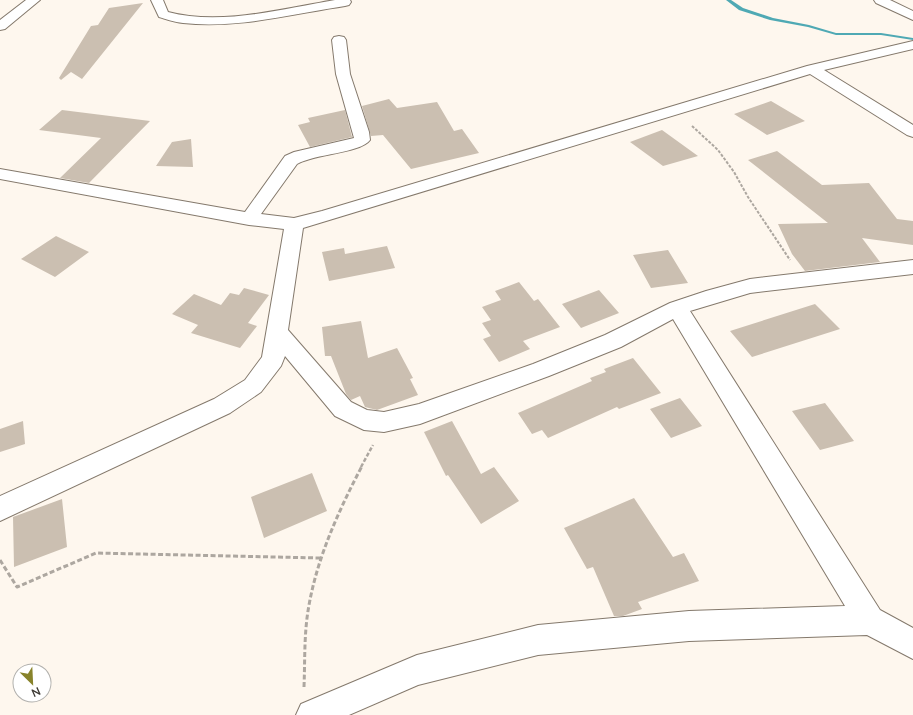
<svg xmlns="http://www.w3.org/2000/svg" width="913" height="715" viewBox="0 0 913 715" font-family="Lato,sans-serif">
	<rect width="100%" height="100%" fill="#fef7ee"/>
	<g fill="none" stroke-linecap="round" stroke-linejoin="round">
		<path fill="#4fa9b4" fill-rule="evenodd" d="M726,0H731L743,8L773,18L809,25L836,33H881L913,38V40L881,35H836L808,27L770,20L739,10Z"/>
	</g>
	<path fill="#cbbfb1" d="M143,3L82,79L71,72L61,80L59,78L91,26L98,25L109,8Z
		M389,99L397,108L437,102L454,131L462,129L479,153L411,169L383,135L371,136L362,106Z
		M771,101L805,121L767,135L734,114Z
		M62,110L150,121L89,183L60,178L101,138L39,130Z
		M345,110L352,137L310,147L298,125L310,122L308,118Z
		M662,130L698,156L663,166L630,142Z
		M191,139L193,167L156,166L172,142Z
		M777,151L822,185L869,183L897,219L913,221V245L862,238L880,262L805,271L792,254L778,224L828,223L748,160Z
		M56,236L89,252L55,277L21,259Z
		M387,246L395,268L329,281L322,252L344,248L345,254Z
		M668,250L688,283L651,288L633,255Z
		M519,282L534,301L538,299L560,327L523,341L530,349L499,362L483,339L491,336L482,323L491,320L482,307L501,300L495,291Z
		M244,288L269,295L248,323L257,326L240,348L191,333L198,325L172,314L194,294L221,305L230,293L239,295Z
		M599,290L619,313L581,328L562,304Z
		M815,304L840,329L752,357L730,331Z
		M361,321L368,358L397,348L413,378L410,379L418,395L377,410L365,407L360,396L351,400L346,394L331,356H325L322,327Z
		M633,358L661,393L619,409L617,407L548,438L542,430L532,434L518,413L592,381L590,378L606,372L604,369Z
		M680,398L702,426L671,438L650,409Z
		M825,403L854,441L820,450L792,411Z
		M23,421L25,444L0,452V429Z
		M452,421L481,474L494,467L519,501L481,524L448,475L446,476L424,432Z
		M312,473L327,511L264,538L251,497Z
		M634,498L673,557L684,553L699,581L638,602L642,609L623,616H614L593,567L587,569L564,528Z
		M62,499L67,547L14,567L13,517Z"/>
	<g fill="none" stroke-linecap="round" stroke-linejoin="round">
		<g stroke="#84796c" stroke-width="2">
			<path id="minor" d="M26,0H40L5,29L0,30V20Z
				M151,0H163L168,12C220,26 282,9 335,0H350L351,2L349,5L345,6C292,14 237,29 183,23C174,22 166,19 159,17Z
				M874,0H890L913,11V20L876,3Z
				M339,36L344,37L346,40L350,74L369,132L370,140C361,153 314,154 297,164L261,214L294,218L322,211L807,66L913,41V49L824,70L913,125V137L907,135L810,74L303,228L288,330L351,402L367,410L384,412L419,404L533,364L605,335L670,303L706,291L750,279L913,260V274L750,293L690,311L880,610L913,628V659L867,635L689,641L538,655L418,685L349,715H296L301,704L417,655L538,625L689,611L845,606L673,319L621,347L549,376L420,424L384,432L364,430L335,416L285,356L281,366L261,392L230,413L0,521V496L214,399L245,380L262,357L284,229L249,225L0,179V169L245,212L285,156L294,152L354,138L336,74L332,40L334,37Z"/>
		</g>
		<path stroke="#ada7a0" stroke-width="2" stroke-dasharray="3 1.5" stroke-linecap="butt" d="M692,126L718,150L734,172L748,197L790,260"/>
		<path stroke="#ada7a0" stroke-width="2.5" stroke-dasharray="4 2" stroke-linecap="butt" d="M361,467L373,445"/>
		<path stroke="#ada7a0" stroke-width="3" stroke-dasharray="5 2.5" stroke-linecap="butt" d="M0,560L17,587L96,553L320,558
			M304,687C305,662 304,636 308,611C316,560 338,512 362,466"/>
		<use href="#minor" fill="#fff" fill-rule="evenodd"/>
	</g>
	<g transform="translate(32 683) rotate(156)"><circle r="19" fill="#ffffff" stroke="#b1b0ad"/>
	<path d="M0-3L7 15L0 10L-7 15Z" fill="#88832b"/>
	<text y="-6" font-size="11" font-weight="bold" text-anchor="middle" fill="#3d3933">N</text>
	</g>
</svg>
